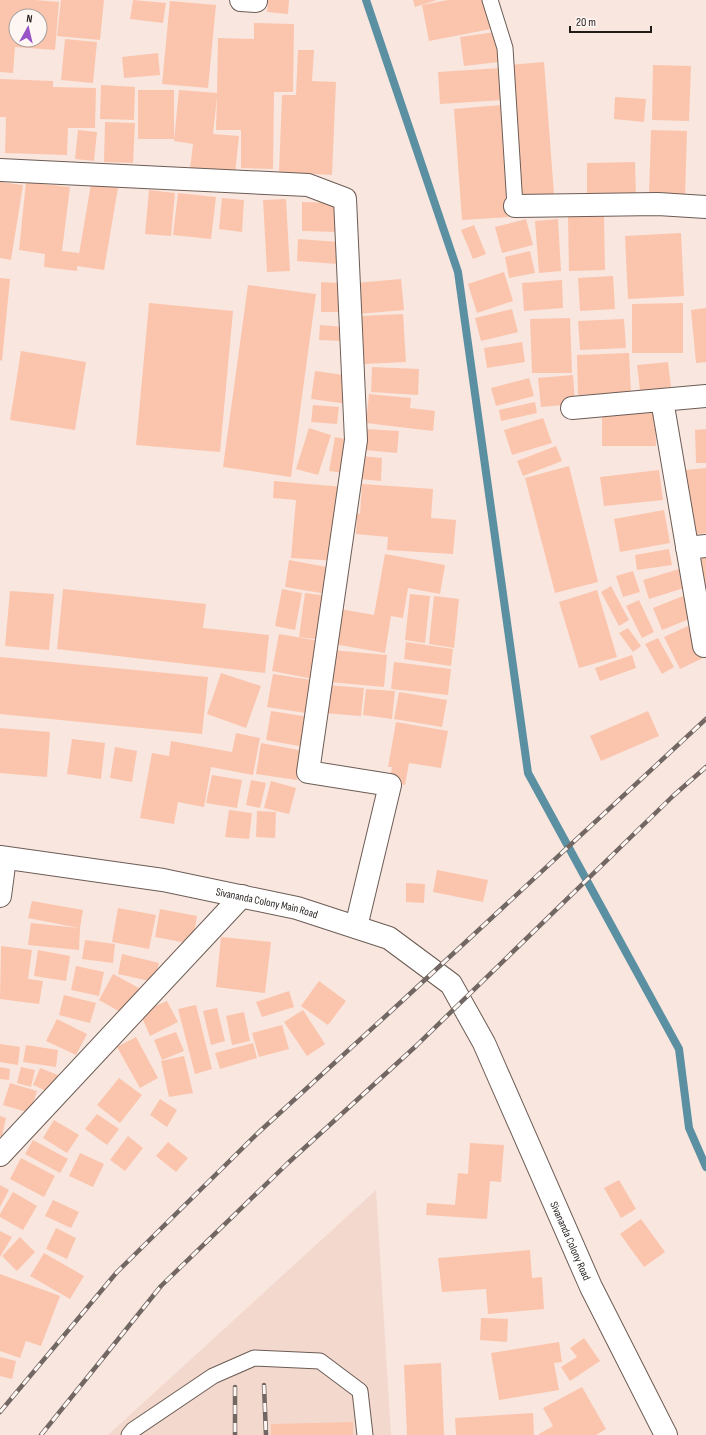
<svg xmlns="http://www.w3.org/2000/svg" width="706" height="1435" viewBox="0 0 706 1435" font-family="'Sofia Sans Condensed',sans-serif">
	<rect width="100%" height="100%" fill="#f9e6de"/>
	<path fill="#f3d9cd" d="M376,1190L391,1435H109V1434Z"/>
	<g fill="none" stroke-linecap="round" stroke-linejoin="round">
		<path stroke="#5a90a2" stroke-width="8" d="M366,0L458,272L528,773L679,1049L689,1128L706,1167"/>
	</g>
	<path fill="#fbc5ad" fill-rule="evenodd" d="M0,0H35L59,2L55,50L15,47L13,73L0,72ZM16,16H40V40H16Z
		M61,0H104L100,40L57,36Z
		M133,0L166,3L163,23L130,19Z
		M268,0H289L288,14L267,12Z
		M413,0H437L415,7Z
		M448,0H485L491,29L429,41L422,5Z
		M170,1L216,5L208,88L162,84Z
		M254,23L294,24L293,92H274L273,169L241,168V130H216L217,97L213,134L239,136L235,174L190,169L193,144L174,141L179,90L217,93L218,38L254,39Z
		M495,32L499,62L464,66L460,37Z
		M65,39L97,42L93,83L61,80Z
		M298,50H314L312,81L336,82L332,175L279,172L282,95H296Z
		M158,53L160,75L124,78L122,57Z
		M544,62L554,194L519,197L509,65Z
		M653,65L691,66L689,121L652,120Z
		M501,68L503,100L440,104L438,72Z
		M0,79L53,81V87L96,88L95,128H68L67,155L5,153L6,117H0Z
		M101,85L135,87L134,120L100,119Z
		M138,90H174V139H138Z
		M615,97L646,99L644,122L614,119Z
		M501,105L510,217L462,220L454,109Z
		M105,122L135,123L133,163L104,162Z
		M78,130L97,132L94,161L75,159Z
		M651,130L687,131L685,197L649,196Z
		M635,162L636,197L587,198V163Z
		M0,182L23,185L11,260L0,258Z
		M26,182L70,187L62,251L79,253L78,260L91,184L118,188L104,270L77,266V271L44,267L45,254L19,250Z
		M149,190L175,193L171,236L145,234Z
		M178,193L216,197L211,239L173,235Z
		M222,198L244,200L242,232L219,229Z
		M286,199L290,271L267,272L263,200Z
		M302,202L337,203V232L302,231Z
		M604,216L605,270L569,271L568,217Z
		M526,219L533,245L502,253L495,227Z
		M558,219L561,271L539,273L535,221Z
		M474,225L486,254L473,259L461,230Z
		M681,233L684,296L628,299L625,236Z
		M298,239L340,242L338,264L297,261Z
		M530,251L535,273L509,278L505,257Z
		M504,272L513,301L477,313L468,284Z
		M613,276L615,309L580,311L578,278Z
		M0,278L10,279L2,361L0,360Z
		M401,279L404,310L358,314L355,283Z
		M562,280L563,308L524,311L522,283Z
		M321,282L340,283V312H321Z
		M248,285L316,294L291,477L223,467Z
		M149,303L233,311L220,452L136,445Z
		M683,303V353H632V304Z
		M706,308V362L696,363L691,310Z
		M512,309L518,332L481,341L475,318Z
		M403,314L406,362L364,364L361,316Z
		M570,318L572,373H532L530,319Z
		M624,319L626,348L580,350L578,321Z
		M320,325L344,327L343,341L319,340Z
		M522,342L525,362L487,368L484,348Z
		M21,351L86,362L75,430L10,420Z
		M629,353L631,393L578,395L577,355Z
		M668,362L671,387L640,391L637,365Z
		M372,367L419,369L418,395L371,392Z
		M315,371L351,376L348,404L311,399Z
		M573,375L575,404L541,407L538,378Z
		M529,378L534,396L496,406L491,388Z
		M369,394L411,398L410,408L435,411L433,431L366,423Z
		M535,402L537,413L501,421L499,410Z
		M313,405L339,407L337,424L311,422Z
		M655,412L656,446H602V413Z
		M543,418L552,443L512,455L504,430Z
		M309,428L331,435L318,475L296,469Z
		M366,429L399,431L397,453L364,450Z
		M706,429V463H696L695,430Z
		M335,437L350,440L344,473L329,471Z
		M556,446L562,461L523,476L517,461Z
		M362,456L382,458L381,481L360,479Z
		M569,466L598,582L555,593L525,478Z
		M706,468V533L692,535L685,470Z
		M659,470L663,500L604,506L600,477Z
		M274,481L344,487L337,561L291,558L296,500L273,498Z
		M362,484L433,489L431,518L456,520L453,554L387,550L388,537L356,534L357,513L360,514Z
		M664,510L670,543L620,552L614,519Z
		M669,549L672,565L637,570L635,555Z
		M385,554L445,565L440,594L408,588L403,618L391,616L385,653L334,644L340,609L374,615Z
		M700,557H706V597H701Z
		M289,560L332,568L327,594L285,587Z
		M679,569L684,588L649,599L643,580Z
		M633,571L640,592L623,597L616,576Z
		M611,586L629,620L619,626L601,592Z
		M63,589L206,604L203,628L269,635L265,673L57,649Z
		M282,589L302,593L295,630L275,626Z
		M597,590L617,657L579,668L559,602Z
		M10,591L54,594L49,650L5,646Z
		M305,593L328,596L322,640L299,637Z
		M410,594L430,596L425,643L405,640Z
		M688,594L697,616L662,630L653,608Z
		M434,596L459,599L454,648L429,644Z
		M639,600L654,632L642,638L626,606Z
		M688,626L703,658L680,669L664,637Z
		M628,628L641,646L633,652L619,633Z
		M279,634L320,641L313,679L272,671Z
		M658,638L674,667L662,674L645,644Z
		M406,642L453,649L451,666L404,659Z
		M332,650L387,655L384,687L329,682Z
		M632,655L636,668L600,681L595,668Z
		M0,657L208,677L202,734L0,714Z
		M394,662L451,669L448,695L391,689Z
		M221,673L261,686L246,728L207,714Z
		M273,674L318,681L312,714L267,707Z
		M327,685L364,688L361,716L324,713Z
		M366,689L395,691L392,719L363,715Z
		M399,692L447,700L442,727L394,719Z
		M271,711L309,717L304,747L266,740Z
		M648,711L659,736L601,761L590,736Z
		M396,722L448,731L441,768L409,763L405,785L389,783L392,767H388Z
		M0,728L50,732L47,777L0,773Z
		M236,733L260,738L253,775L211,767L204,807L178,802L174,824L140,818L152,753L169,756L171,741L232,752Z
		M72,739L105,743L101,779L67,774Z
		M261,743L304,751L297,780L256,774Z
		M115,747L137,751L132,782L110,778Z
		M212,775L242,780L237,808L206,803Z
		M251,780L266,783L260,808L246,805Z
		M271,781L296,788L289,814L264,808Z
		M229,810L252,813L249,839L225,837Z
		M257,811L276,812L275,838L256,837Z
		M437,870L488,880L483,902L433,892Z
		M406,883L425,884L424,903L406,902Z
		M32,901L83,910L80,928L79,950L28,945L31,923L79,928L28,918Z
		M118,908L156,915L149,949L112,942Z
		M160,909L197,916L192,944L155,937Z
		M221,937L271,942L265,993L216,987Z
		M85,940L115,944L113,963L82,959Z
		M1,946L32,950L28,979L43,981L39,1004L0,999Z
		M38,950L70,956L66,981L34,976Z
		M122,954L159,963L154,982L118,974Z
		M76,966L104,972L99,996L71,990Z
		M113,974L139,988L124,1014L99,1000Z
		M319,981L346,1001L328,1025L301,1006Z
		M289,991L294,1007L262,1017L256,1002Z
		M64,995L96,1003L90,1023L59,1015Z
		M167,1001L178,1022L150,1036L140,1013Z
		M196,1005L212,1069L195,1074L178,1009Z
		M217,1008L225,1041L211,1045L203,1011Z
		M303,1010L325,1044L307,1056L284,1022Z
		M244,1012L250,1041L232,1045L226,1016Z
		M57,1019L87,1034L76,1055L46,1041Z
		M282,1025L289,1049L259,1057L252,1033Z
		M176,1032L184,1051L162,1060L154,1040Z
		M136,1037L158,1078L140,1088L117,1047Z
		M253,1043L257,1058L220,1069L215,1053Z
		M0,1044L20,1047L18,1065L0,1062Z
		M26,1045L58,1050L56,1067L23,1062Z
		M184,1056L193,1093L169,1097L161,1061Z
		M0,1067L10,1069L9,1080L0,1079Z
		M21,1067L35,1070L31,1087L17,1083Z
		M40,1068L58,1075L51,1093L33,1085Z
		M119,1078L142,1095L120,1123L97,1105Z
		M10,1083L37,1091L30,1113L3,1105Z
		M160,1099L177,1110L167,1127L150,1115Z
		M97,1114L119,1129L107,1145L85,1129Z
		M0,1116L6,1118L2,1136H0Z
		M54,1120L79,1135L67,1153L43,1138Z
		M128,1136L143,1148L125,1171L110,1160Z
		M33,1140L68,1159L60,1173L25,1154Z
		M168,1142L188,1158L176,1172L156,1156Z
		M470,1143L504,1145L501,1182L490,1181L487,1219L426,1215L427,1203L455,1205L458,1173L468,1174Z
		M80,1153L104,1164L93,1187L69,1176Z
		M21,1158L55,1176L44,1197L10,1179Z
		M619,1180L636,1209L621,1218L604,1188Z
		M0,1185L9,1190L0,1207Z
		M13,1192L37,1206L23,1230L0,1217V1214Z
		M53,1200L79,1212L71,1228L45,1216Z
		M641,1219L665,1252L644,1267L620,1234Z
		M56,1228L76,1238L67,1259L46,1249Z
		M0,1231L12,1237L0,1257Z
		M20,1237L35,1252L17,1271L2,1256Z
		M530,1250L532,1278L542,1277L544,1309L488,1314L486,1289L442,1292L438,1258Z
		M44,1253L84,1276L70,1299L30,1276Z
		M0,1274L60,1296L41,1346L26,1341L20,1358L0,1351Z
		M481,1318L508,1319L507,1342L480,1340Z
		M584,1338L600,1361L570,1381L561,1367L577,1357L570,1348Z
		M559,1342L562,1362L554,1363L559,1390L499,1400L491,1353Z
		M0,1357L16,1361L12,1379L0,1376Z
		M441,1363L444,1435H407L404,1365Z
		M582,1387L606,1429L596,1435H539V1434L553,1426L543,1408Z
		M533,1413L534,1435H456L455,1418Z
		M353,1422V1435H271V1424Z"/>
	<g fill="none" stroke-linecap="round" stroke-linejoin="round">
		<g stroke="#6c5c55" stroke-width="17">
			<path id="service" d="M490,0L505,48L515,206
				M129,1435L133,1430L213,1376L254,1358L320,1361L360,1391L365,1435"/>
		</g>
		<g stroke="#6c5c55" stroke-width="24">
			<path id="minor" d="M241,0L256,1
				M0,170L308,185L345,199L356,440L308,772L390,785L356,927
				M515,206L658,204L706,207
				M662,400L704,646
				M572,408L706,396
				M687,548L706,546
				M0,896L5,858
				M0,1155L242,896"/>
		</g>
		<g stroke="#6c5c55" stroke-width="24">
			<g id="secondary">
				<path id="s1" d="M0,857L163,880L297,908L389,938L451,984L484,1043L591,1287L666,1435"/>
			</g>
		</g>
		<use href="#service" stroke="#fff" stroke-width="15"/>
		<use href="#minor" stroke="#fff" stroke-width="22"/>
		<use href="#secondary" stroke="#fff" stroke-width="22"/>
		<g stroke="#726762" stroke-width="4.5">
			<path id="rail" d="M264,1385L266,1435
				M235,1387V1435
				M0,1412L117,1272L259,1132L401,1002L706,719
				M41,1435L161,1286L288,1163L416,1046L673,796L706,767"/>
		</g>
		<use href="#rail" stroke="#fef6f3" stroke-width="3" stroke-dasharray="9" stroke-linecap="butt"/>
	</g>
	<g text-anchor="middle" stroke-width="4" stroke-linejoin="round" paint-order="stroke">
		<g font-size="11" fill="#221c19" stroke="#fef6f3">
			<text dy="4" stroke="none"><textPath href="#s1" startOffset="271">Sivananda Colony Main Road</textPath></text>
			<text dy="4" stroke="none"><textPath href="#s1" startOffset="759">Sivananda Colony Road</textPath></text>
		</g>
	</g>
	<g transform="translate(28 28) rotate(8)"><circle r="19" fill="#fef6f3" stroke="#a69f9c"/>
	<path d="M0-3L7 15L0 10L-7 15Z" fill="#9853c8"/>
	<text y="-6" font-size="11" font-weight="bold" text-anchor="middle" fill="#221c19">N</text>
	</g>
	<path d="M570 26v6h81v-6" fill="none" stroke="#221c19" stroke-width="2"/>
	<text x="576" y="26" font-size="12" fill="#221c19" stroke="#fef6f3" stroke-width="3" paint-order="stroke">20 m</text>
</svg>
